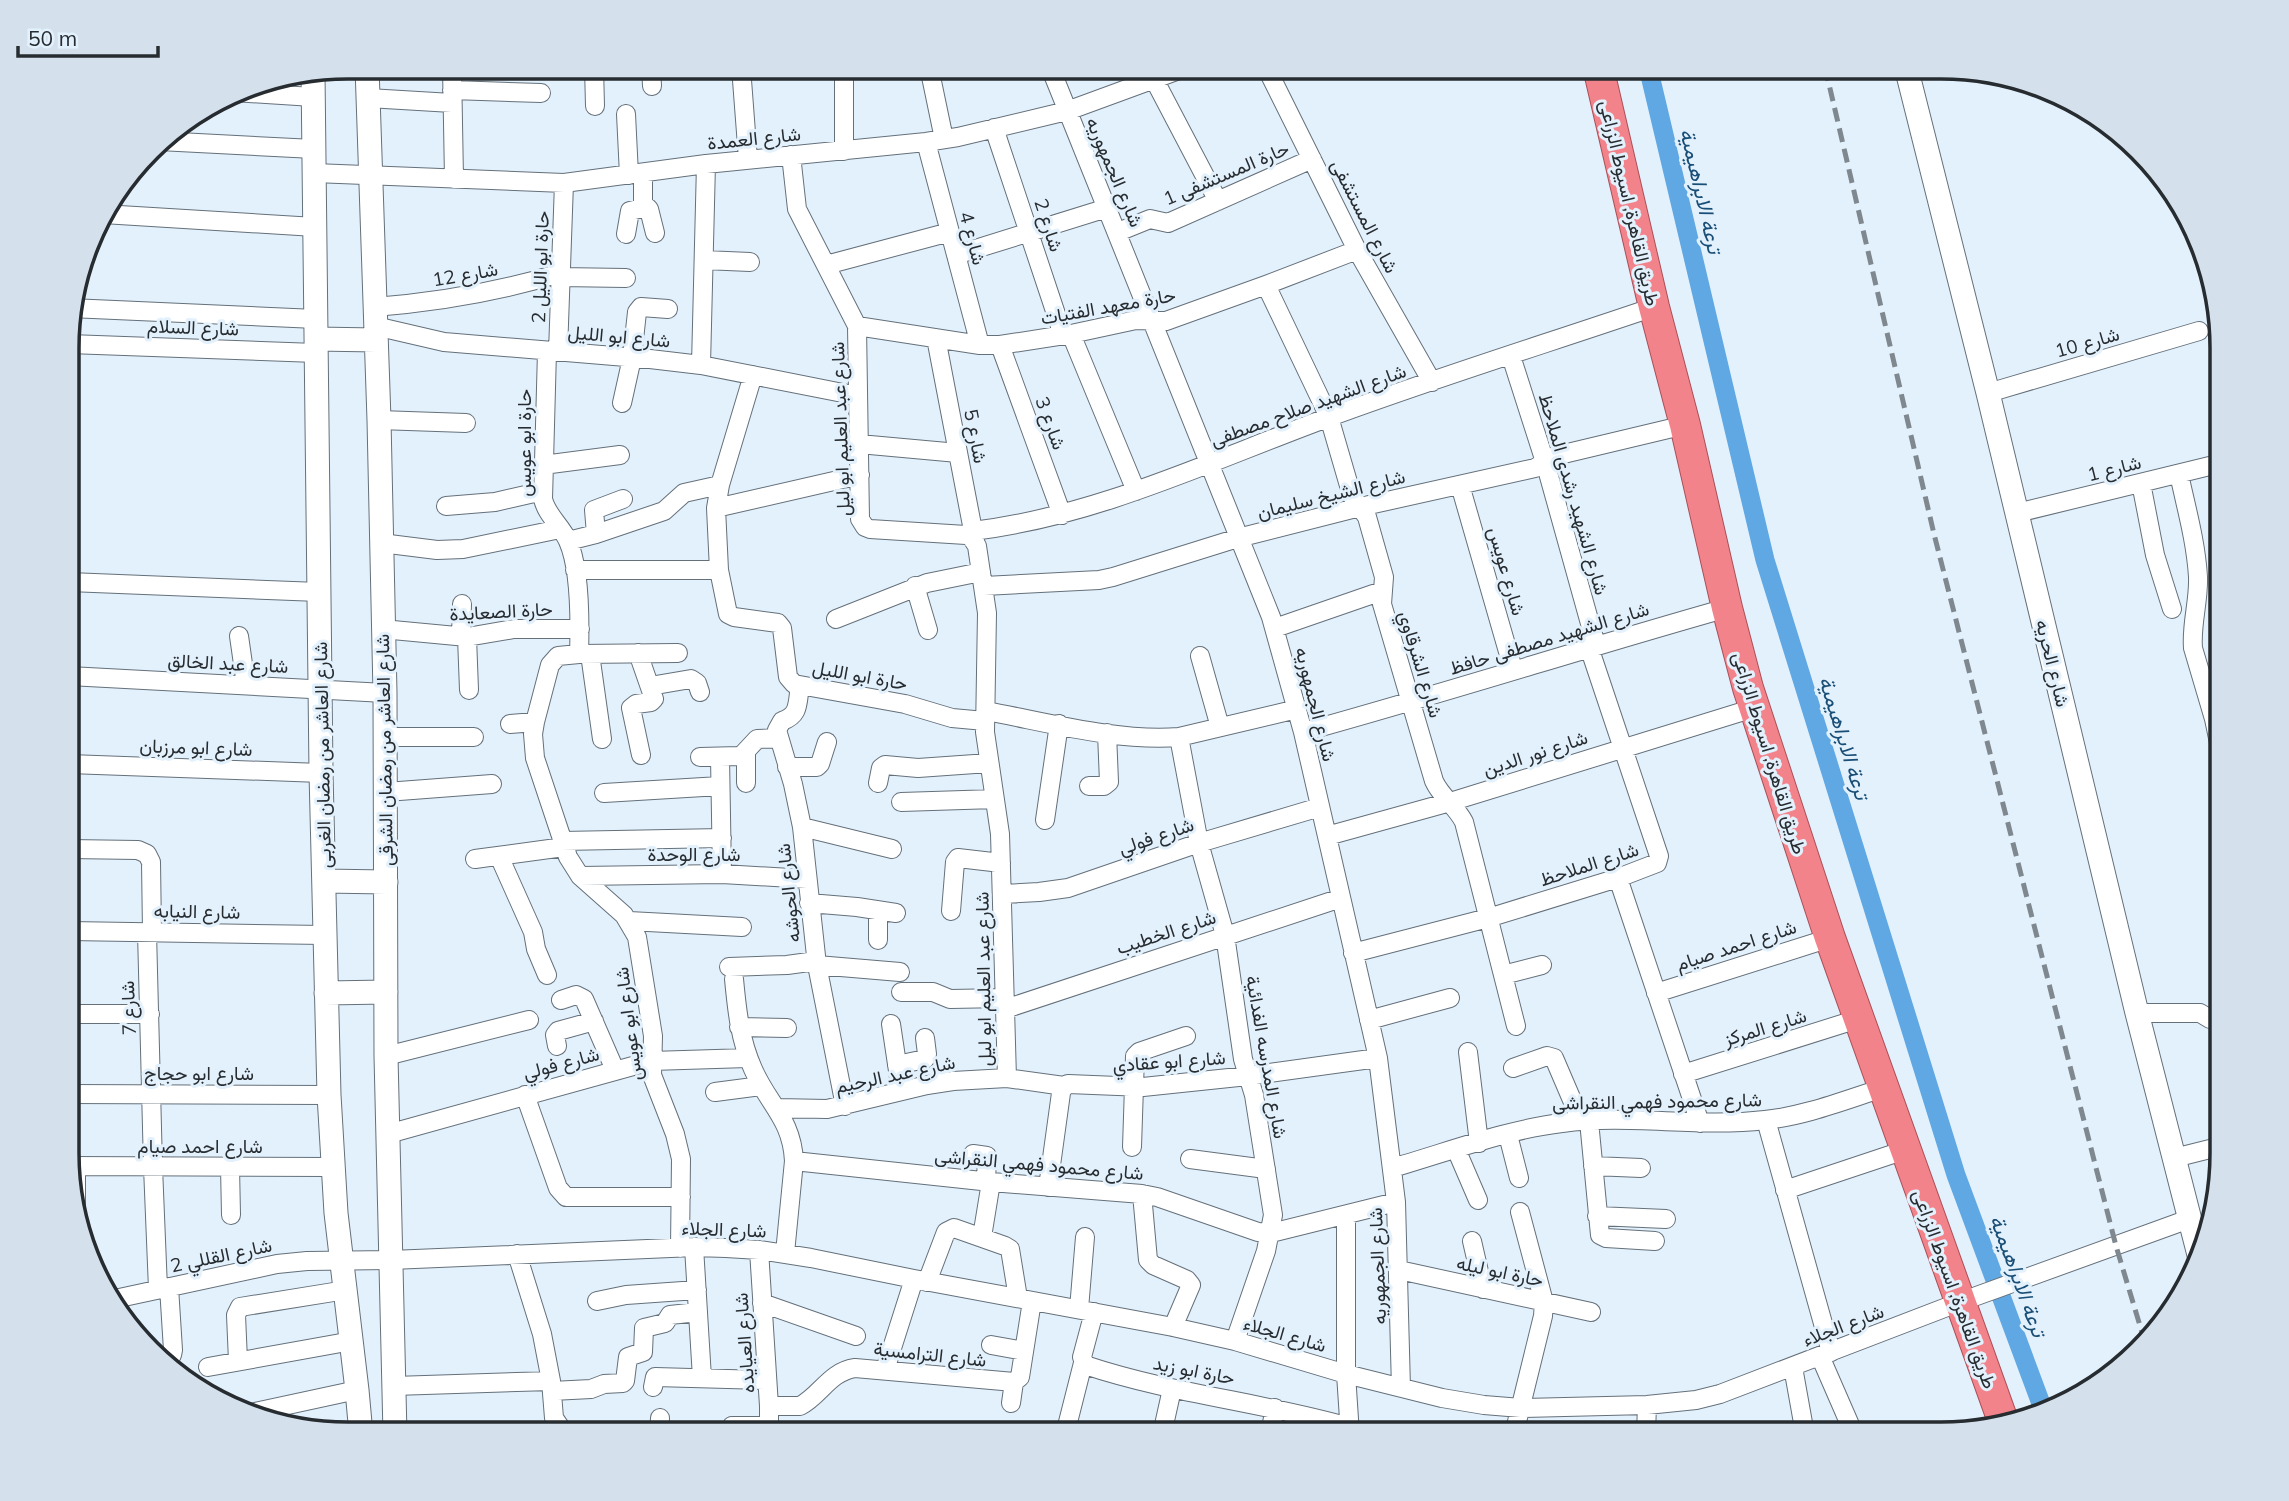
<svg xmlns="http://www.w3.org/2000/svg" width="2289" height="1501" viewBox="0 0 2289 1501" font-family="Mulish,Vazirmatn,sans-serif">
	<rect width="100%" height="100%" fill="#e3f1fd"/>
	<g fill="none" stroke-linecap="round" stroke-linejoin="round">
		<path stroke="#60a8e3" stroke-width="19" d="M1648,67L1765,560L1956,1175L2043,1409"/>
		<g stroke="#64707a" stroke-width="20">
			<path id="minor" d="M452,67L454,179
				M594,67L595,106
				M651,67L652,86
				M741,67L748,159
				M929,67L944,139
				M1050,67L1271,617L1303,732L1378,1058L1396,1202L1401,1388
				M1266,67L1357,250L1432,382
				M1154,79L1218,201
				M452,90L541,93
				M233,92L313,97
				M368,98L452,103
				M626,114L629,175
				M994,128L1063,335
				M159,141L314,149
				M926,142L980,345
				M844,151V67
				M791,155L797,209L857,326L860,519L865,527L870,529L966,535L971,537L977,546L987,613L985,732L1000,834L1007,1078
				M314,173L564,183L706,164L926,142L958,137L1067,111L1187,67
				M643,173V208
				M103,214L315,227
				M1118,232L1150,219L1168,223L1312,159
				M626,234L630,211L647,207L649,209L655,233
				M956,255L1107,208
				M704,260L750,262
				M826,265L950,232
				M560,277L626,278
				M1266,285L1329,417L1352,496L1367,517L1384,577L1382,604L1434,781C1441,797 1456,806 1464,822L1516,1026
				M375,307C439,302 499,292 560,273
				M70,308L316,319
				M375,326L444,342L650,359L701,365L858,396
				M857,326L980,345H1000L1071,334L1136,320L1166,321L1266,285L1357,250
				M1071,334L1136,491
				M936,338L975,541
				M69,344L316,353
				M1000,345L1062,515
				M547,351L543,499C547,516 561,525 568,541C580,568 580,623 579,654
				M558,352L564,183
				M1511,356L1545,462L1596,645
				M701,365L706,164
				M753,375L720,485L716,508L719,570L728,614L734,617L778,623L782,628L788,677L794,684L905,704L952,718L985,721
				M1988,393L2199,331
				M622,403L632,358L637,312L641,307L668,309
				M379,420L466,423
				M859,444L958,453
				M543,465L620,455
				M2179,474C2186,507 2196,542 2198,577C2199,601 2191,624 2193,648L2214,719L2222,757
				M2141,483L2155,555L2172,609
				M1460,485L1513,669
				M446,506L495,502L543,491
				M716,508L860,475
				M2017,513L2222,463
				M973,531C1097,516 1210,461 1327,418C1435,378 1545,344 1654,307
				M596,534L594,510L623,499
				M568,541L596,534L664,511L684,493L720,485
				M381,543L437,550L463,549L560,529
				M575,570H719
				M69,582L319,592
				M915,586L928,630
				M984,586L1099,580L1113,577L1238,538L1360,507L1535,468L1555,456L1685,425
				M836,619L927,583L981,572
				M1275,628L1382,591
				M382,629L467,637L514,629H580
				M239,636L246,685
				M461,637L462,604
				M467,637L469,690
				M638,653L654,699L651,702L636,704L631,708L641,755
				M678,653L579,654L558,656L550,665L535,722L533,734L535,758L568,857L580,876L624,915L637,937L653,1036L652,1075L675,1134L681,1159L680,1248
				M590,654L602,739
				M1200,656L1220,727
				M69,676L385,693
				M650,686L691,679L697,683L700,692
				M800,686C797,703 800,715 782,721L777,730L793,784L802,827L817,965L845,1106
				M986,711C1046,722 1118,742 1179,737L1297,709
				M510,724L535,722
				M1303,732C1445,693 1585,648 1727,608
				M385,737H474
				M1179,737L1199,843L1225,935L1243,1059L1254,1095L1273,1215L1266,1251L1235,1341
				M746,751V783
				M700,757L739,756L743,754L757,739L778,738
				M720,757L722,874
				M69,764L321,773
				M787,767H817L820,764L827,742
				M878,783L881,768L885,765L918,768L989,763
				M1089,786H1104L1109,782L1107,733
				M386,792L492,784
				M604,793L720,786
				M901,802L995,799
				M1045,820L1059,724
				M802,827L892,849
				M1327,836L1450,802L1754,708
				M562,841L722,838
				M69,849L138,850L147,854L151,862L152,932
				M499,856L533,932L536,949L547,975
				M475,859L564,847
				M580,876L722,874L807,879
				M1618,878L1700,1123
				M1003,894L1039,892L1068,888L1199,843L1320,807
				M809,903L857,907L896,913
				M878,910V940
				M951,911L955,862L958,858L1001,863
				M629,921L742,927
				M69,931L325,935
				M147,932L153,1167L158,1289
				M1353,953L1488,918L1618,878L1657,863L1659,856L1589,647
				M817,965L900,972
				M729,967L787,965L816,961
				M1503,975L1542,965
				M734,979C737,1011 740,1040 753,1069C768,1104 792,1119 794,1161L785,1253
				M901,992H933L950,999L1004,998
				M1656,993L1830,938
				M561,1000L576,995L584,999L615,1070
				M1005,1009L1341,898
				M2137,1013H2200L2210,1019H2222
				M69,1014H150
				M1369,1020L1450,998
				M891,1024L901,1091
				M739,1027L787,1028
				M557,1046L555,1035L558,1031L594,1021
				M1468,1052L1479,1143
				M386,1056L529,1020
				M897,1065L925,1059L927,1054L925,1038
				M1513,1068L1547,1056L1554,1058L1581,1121
				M1683,1074L1858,1019
				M715,1092L761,1086
				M69,1094L329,1095
				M525,1095L558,1188L566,1197H681
				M777,1108L827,1109L927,1085L953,1081L1007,1078L1064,1086
				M1766,1120L1831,1352
				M1589,1121L1600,1235L1606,1238L1655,1241
				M388,1134L651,1061L748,1058
				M1508,1135L1519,1178
				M1132,1147L1135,1056L1139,1052L1186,1036
				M1456,1149L1478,1200
				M973,1154L987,1156L986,1182
				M2174,1158L2222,1146
				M1190,1159L1266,1169
				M794,1161L991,1182L1142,1194L1157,1197L1258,1232L1271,1233L1396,1202
				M69,1166L331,1167
				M76,1166V1211
				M1593,1166L1641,1168
				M230,1167L231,1215
				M1392,1168C1445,1153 1508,1129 1562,1123C1629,1114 1698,1128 1765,1120C1805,1116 1845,1100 1883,1088
				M1048,1187L1061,1093L1062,1089L1068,1084L1143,1087L1248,1076L1378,1058
				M1785,1190L1905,1150
				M1142,1194L1148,1260L1153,1265L1187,1280L1191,1285L1173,1327
				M1346,1215V1374L1350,1434
				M1597,1216L1666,1219
				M982,1237L991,1182
				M1472,1241L1483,1289
				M694,1247L702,1378
				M759,1250L769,1406V1434
				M517,1254L542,1334L551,1381L554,1418L565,1434
				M1399,1270L1591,1312
				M927,1282L946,1232L954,1228L1005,1246L1010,1249L1018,1298
				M110,1300L277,1264L307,1261L391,1260L694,1247L726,1248L759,1250L811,1258L914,1279L1173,1327L1235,1341L1346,1374L1442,1398L1484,1405L1521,1408L1647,1405L1696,1400L1720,1394L1960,1302L2189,1219
				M597,1301L626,1295L697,1290
				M762,1303L856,1336
				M1079,1309L1085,1237
				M1094,1312L1082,1357L1085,1365C1172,1394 1262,1402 1349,1427
				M991,1345L1024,1351
				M1820,1356L1854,1434
				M166,1360L172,1355L173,1350L169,1287
				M238,1361L236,1315L240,1307L346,1290
				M208,1367L352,1341
				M1793,1367L1805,1434
				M885,1370L914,1279
				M394,1386L551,1381
				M653,1387L655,1377L767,1380
				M552,1391L591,1389L604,1384L623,1383L625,1381L628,1357L643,1352L644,1328L665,1323L670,1315L698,1312
				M1011,1403L1014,1382
				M769,1406H800C821,1395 829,1372 855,1368L1014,1382L1020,1377L1032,1301
				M246,1414L357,1390
				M659,1434L660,1418
				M728,1434L732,1426H769
				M1065,1434L1083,1363
				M1162,1434L1172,1389
				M1266,1434L1271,1428L1275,1408
				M1514,1434L1543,1316L1544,1302L1520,1212
				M1646,1434L1647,1405"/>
		</g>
		<g stroke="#64707a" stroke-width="25">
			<path id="tertiary" d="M367,67L379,420L385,693L386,1056L395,1434
				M1906,67L1988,393L2137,1013L2200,1259
				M313,73L321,773L329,1095L336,1213L357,1390L361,1434
				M316,339L376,340
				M324,881L386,882
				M326,993L386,992"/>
		</g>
		<g stroke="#aa5058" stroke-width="32">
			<path id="trunk" d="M1598,67L1654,307L1685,425L1727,608L1748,688L1830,938L2003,1421"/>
		</g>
		<use href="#minor" stroke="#fff" stroke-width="18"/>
		<use href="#tertiary" stroke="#fff" stroke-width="23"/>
		<use href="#trunk" stroke="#f3838b" stroke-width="30"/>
		<path stroke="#7f888f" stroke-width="5" stroke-dasharray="14 7" stroke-linecap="butt" d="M1825,67L1934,534L2116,1246L2144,1339"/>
	</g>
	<g text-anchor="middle" stroke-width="6" stroke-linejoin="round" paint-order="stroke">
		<g font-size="19" fill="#272c30" stroke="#e3f1fd">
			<text transform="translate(754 138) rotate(-6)" y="7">شارع العمدة</text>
			<text transform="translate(1115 172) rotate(67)" y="7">شارع الجمهوريه</text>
			<text transform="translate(1226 173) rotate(-23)" y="7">حارة المستشفى 1</text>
			<text transform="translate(1630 203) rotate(77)" y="7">طريق القاهرة, اسيوط الزراعى</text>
			<text transform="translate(1365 216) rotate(63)" y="7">شارع المستشفى</text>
			<text transform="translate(1049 225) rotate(72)" y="7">شارع 2</text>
			<text transform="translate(973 238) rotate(75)" y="7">شارع 4</text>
			<text transform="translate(540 267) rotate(-88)" y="7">حارة ابو الليل 2</text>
			<text transform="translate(465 274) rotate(-10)" y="7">شارع 12</text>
			<text transform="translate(1108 306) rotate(-10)" y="7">حارة معهد الفتيات</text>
			<text transform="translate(193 327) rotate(2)" y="7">شارع السلام</text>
			<text transform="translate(619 336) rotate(5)" y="7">شارع ابو الليل</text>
			<text transform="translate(2087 342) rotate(-16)" y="7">شارع 10</text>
			<text transform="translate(1308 405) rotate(-20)" y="7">شارع الشهيد صلاح مصطفى</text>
			<text transform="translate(1051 423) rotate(70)" y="7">شارع 3</text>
			<text transform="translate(840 429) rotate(-92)" y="7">شارع عبد العليم ابو ليل</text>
			<text transform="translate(976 436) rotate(79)" y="7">شارع 5</text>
			<text transform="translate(524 443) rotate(-90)" y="7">حارة ابو عويس</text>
			<text transform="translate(2114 468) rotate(-14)" y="7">شارع 1</text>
			<text transform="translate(1331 494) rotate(-14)" y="7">شارع الشيخ سليمان</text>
			<text transform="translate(1574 494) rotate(74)" y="7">شارع الشهيد رشدى الملاحظ</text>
			<text transform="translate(1507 571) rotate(74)" y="7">شارع عويس</text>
			<text transform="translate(501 611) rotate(-3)" y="7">حارة الصعايدة</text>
			<text transform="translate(1549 638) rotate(-17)" y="7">شارع الشهيد مصطفى حافظ</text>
			<text transform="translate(228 663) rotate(3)" y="7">شارع عبد الخالق</text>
			<text transform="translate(2053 663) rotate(76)" y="7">شارع الحريه</text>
			<text transform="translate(1421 664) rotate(73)" y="7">شارع الشرقاوي</text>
			<text transform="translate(860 675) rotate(10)" y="7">حارة ابو الليل</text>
			<text transform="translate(1316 704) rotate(76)" y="7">شارع الجمهوريه</text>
			<text transform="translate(196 747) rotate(2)" y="7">شارع ابو مرزبان</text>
			<text transform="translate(384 750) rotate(-91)" y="7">شارع العاشر من رمضان الشرقى</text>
			<text transform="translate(1535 753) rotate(-18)" y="7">شارع نور الدين</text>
			<text transform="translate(1770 753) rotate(73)" y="7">طريق القاهرة, اسيوط الزراعى</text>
			<text transform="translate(322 755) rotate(-91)" y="7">شارع العاشر من رمضان الغربى</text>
			<text transform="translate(1156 836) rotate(-19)" y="7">شارع فولي</text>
			<text x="694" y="861">شارع الوحدة</text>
			<text transform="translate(1589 864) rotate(-18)" y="7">شارع الملاحظ</text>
			<text transform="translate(788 893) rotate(-96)" y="7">شارع الحوشه</text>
			<text transform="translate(197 911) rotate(1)" y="7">شارع النيابه</text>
			<text transform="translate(1166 932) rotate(-18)" y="7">شارع الخطيب</text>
			<text transform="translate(1736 945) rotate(-18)" y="7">شارع احمد صيام</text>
			<text transform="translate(983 979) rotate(-91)" y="7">شارع عبد العليم ابو ليل</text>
			<text transform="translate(128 1008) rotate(-92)" y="7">شارع 7</text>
			<text transform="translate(628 1024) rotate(-97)" y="7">شارع ابو عويس</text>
			<text transform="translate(1765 1027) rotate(-17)" y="7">شارع المركز</text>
			<text transform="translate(1267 1057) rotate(80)" y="7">شارع المدرسه الفدائية</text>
			<text transform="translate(1169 1061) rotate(-4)" y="7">شارع ابو عقادي</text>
			<text transform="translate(561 1063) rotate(-15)" y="7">شارع فولي</text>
			<text x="199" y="1080">شارع ابو حجاج</text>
			<text transform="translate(895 1074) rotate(-12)" y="7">شارع عبد الرحيم</text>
			<text transform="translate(1657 1101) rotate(-1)" y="7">شارع محمود فهمي النقراشى</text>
			<text x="200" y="1153">شارع احمد صيام</text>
			<text transform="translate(1039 1164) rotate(5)" y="7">شارع محمود فهمي النقراشى</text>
			<text transform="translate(724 1229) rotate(2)" y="7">شارع الجلاء</text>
			<text transform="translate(221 1255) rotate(-12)" y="7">شارع القللي 2</text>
			<text transform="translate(1377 1266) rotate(-92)" y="7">شارع الجمهوريه</text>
			<text transform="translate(1500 1271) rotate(12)" y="7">حارة ابو ليله</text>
			<text transform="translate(1955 1289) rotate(70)" y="7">طريق القاهرة, اسيوط الزراعى</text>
			<text transform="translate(1843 1325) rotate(-21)" y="7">شارع الجلاء</text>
			<text transform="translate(1285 1334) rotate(16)" y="7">شارع الجلاء</text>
			<text transform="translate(744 1343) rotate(-94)" y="7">شارع العيايده</text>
			<text transform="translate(930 1354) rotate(6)" y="7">شارع الترامسية</text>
			<text transform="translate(1194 1370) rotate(11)" y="7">حارة ابو زيد</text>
		</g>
		<g font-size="21" font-style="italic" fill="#194e76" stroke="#e3f1fd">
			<text transform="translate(1701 191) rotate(77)" y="7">ترعة الابراهيمية</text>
			<text transform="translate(1844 738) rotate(73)" y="7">ترعة الابراهيمية</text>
			<text transform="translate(2018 1276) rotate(70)" y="7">ترعة الابراهيمية</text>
		</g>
	</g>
	<path d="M0 0H2289V1501H0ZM348 79H1941A269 269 0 0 1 2210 348V1153A269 269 0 0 1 1941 1422H348A269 269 0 0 1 79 1153V348A269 269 0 0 1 348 79Z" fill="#d4e1ed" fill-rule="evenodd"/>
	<path fill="none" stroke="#272c30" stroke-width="3.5" d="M348 79H1941A269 269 0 0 1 2210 348V1153A269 269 0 0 1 1941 1422H348A269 269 0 0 1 79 1153V348A269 269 0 0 1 348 79Z"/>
	<path d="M18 46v10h140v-10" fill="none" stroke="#272c30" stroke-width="3.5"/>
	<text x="28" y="46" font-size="21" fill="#272c30" stroke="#e3f1fd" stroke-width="5" paint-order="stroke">50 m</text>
</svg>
